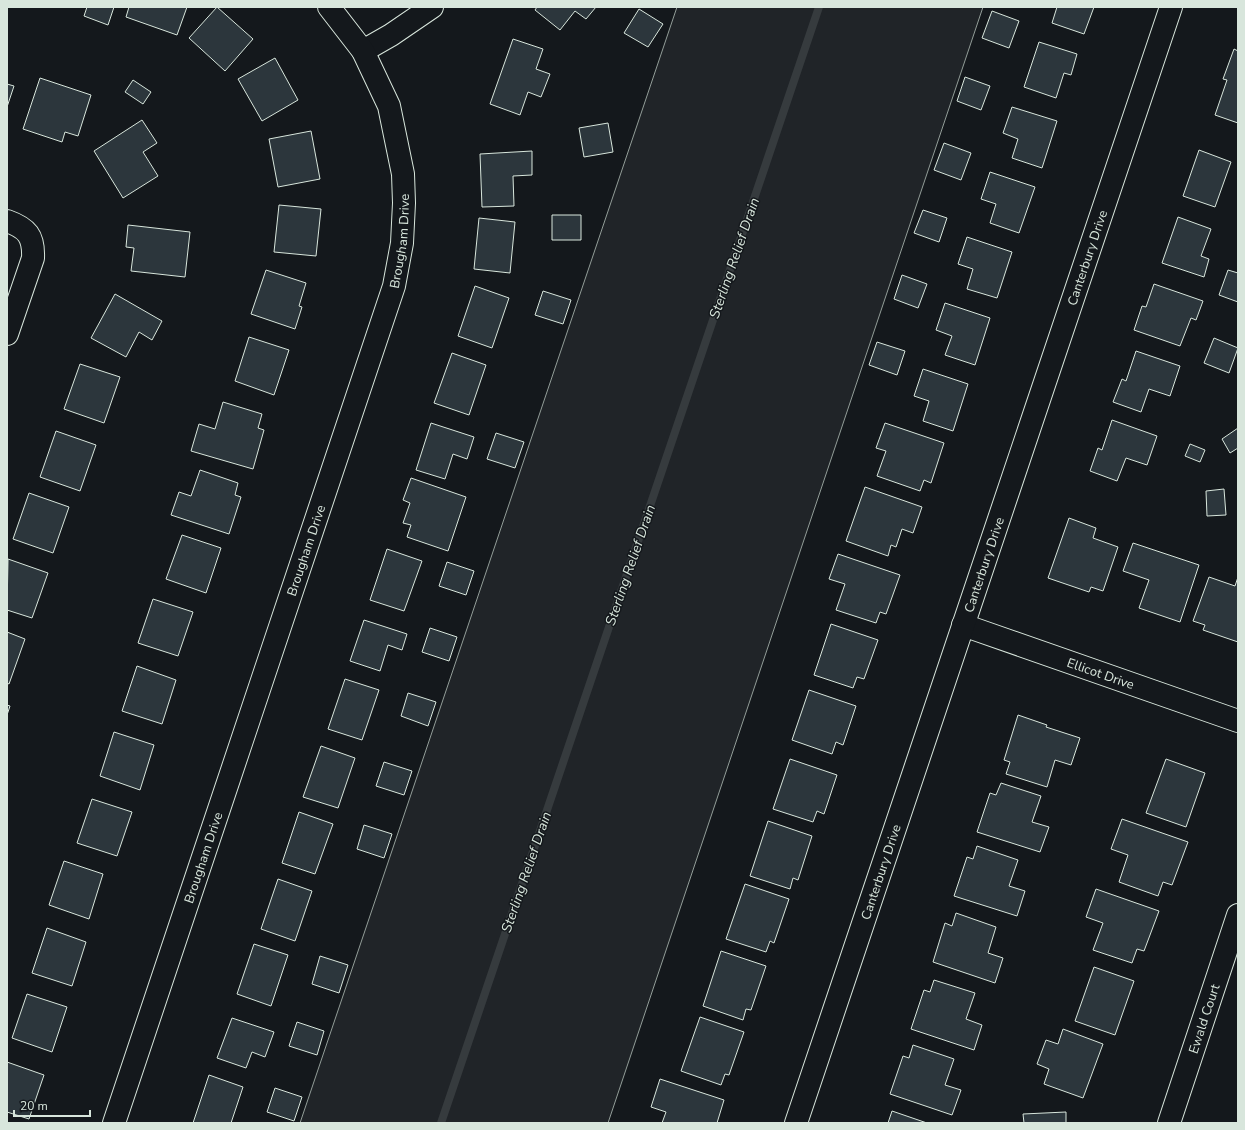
<svg xmlns="http://www.w3.org/2000/svg" width="1245" height="1130" viewBox="0 0 1245 1130" font-family="'Nunito Sans',sans-serif">
	<rect width="100%" height="100%" fill="#14181c"/>
	<path fill="#202428" stroke="#939e99" d="M677,7H983L608,1123H300Z"/>
	<g fill="none" stroke-linecap="round" stroke-linejoin="round">
		<path stroke="#363b3e" stroke-width="8" d="M441,1123L819,7"/>
	</g>
	<path fill="#2c363c" stroke="#d8e6dc" d="M87,7H114L108,25L84,16Z
		M129,7H187L177,35L126,17Z
		M217,7L253,39L225,71L189,38Z
		M537,7H596L586,19L575,11L560,30L535,10Z
		M1057,7H1094L1084,34L1052,23Z
		M639,9L663,24L648,47L624,33Z
		M992,11L1019,21L1009,48L982,38Z
		M513,39L543,49L536,69L550,74L541,97L528,92L520,115L490,104Z
		M1039,42L1077,54L1071,75L1064,73L1056,98L1024,87Z
		M1234,49L1238,51V123L1215,115L1227,80L1223,79Z
		M275,58L298,100L262,121L238,79Z
		M965,77L990,86L981,110L957,101Z
		M40,78L91,95L78,136L65,132L62,142L23,129Z
		M133,80L151,92L143,104L125,92Z
		M7,84L14,86L7,107Z
		M1012,107L1057,121L1042,168L1012,158L1018,139L1003,133Z
		M142,120L157,143L143,152L158,176L123,198L94,151Z
		M608,123L613,152L584,157L579,128Z
		M311,131L320,179L278,187L269,139Z
		M944,143L971,153L961,180L934,170Z
		M1199,150L1231,162L1215,207L1183,196Z
		M532,151V175L513,176L514,206L482,207L480,154Z
		M990,172L1035,187L1019,233L990,223L996,204L981,199Z
		M279,205L321,209L316,256L274,252Z
		M923,210L947,218L939,242L914,233Z
		M552,215H581V240H552Z
		M1178,217L1211,229L1201,256L1209,259L1204,277L1162,263Z
		M479,218L515,222L510,273L474,269Z
		M128,225L190,232L185,277L131,271L134,248L126,247Z
		M967,237L1012,252L997,298L967,289L973,269L958,264Z
		M266,270L306,283L299,306L302,307L295,329L251,314Z
		M1228,270L1238,273V302L1219,295Z
		M902,275L927,284L918,308L894,299Z
		M1154,284L1203,301L1196,320L1191,318L1180,346L1134,330L1142,306L1146,307Z
		M475,286L509,298L492,348L458,336Z
		M543,291L571,300L563,324L535,315Z
		M115,294L162,321L152,340L139,332L126,357L91,338Z
		M945,303L990,318L975,365L945,355L952,336L936,330Z
		M249,337L289,350L274,395L235,381Z
		M1214,338L1238,348L1229,373L1204,363Z
		M877,342L905,351L897,375L869,365Z
		M1136,351L1180,366L1170,396L1149,389L1141,412L1113,402L1122,379L1126,381Z
		M452,353L486,365L469,415L434,403Z
		M80,364L120,377L104,423L64,409Z
		M923,369L968,384L953,431L923,421L929,401L914,396Z
		M223,402L262,414L258,428L264,430L253,469L191,451L199,424L215,429Z
		M1112,420L1157,436L1147,465L1126,458L1117,481L1090,471L1098,448L1102,450Z
		M431,423L474,437L467,459L453,454L445,479L416,470Z
		M885,423L944,443L931,483L924,480L920,491L877,476L886,451L876,448Z
		M1238,428V448L1230,453L1222,439Z
		M56,431L96,445L80,491L40,477Z
		M496,433L524,442L515,468L487,459Z
		M1190,444L1205,450L1200,462L1185,456Z
		M200,470L238,483L235,495L241,497L229,534L171,515L179,492L191,496Z
		M411,478L466,497L448,551L407,537L411,525L403,523L410,503L403,500Z
		M865,487L922,507L913,533L902,529L896,547L891,545L888,556L846,541Z
		M1224,489L1226,515L1207,516L1206,491Z
		M29,493L69,507L53,553L13,539Z
		M1069,518L1096,528L1093,538L1118,547L1103,591L1091,587L1089,592L1048,578Z
		M182,535L221,548L206,593L166,579Z
		M1133,543L1199,565L1180,622L1139,608L1149,580L1123,571Z
		M387,549L422,561L404,611L370,600Z
		M838,554L900,575L886,614L880,612L876,623L836,610L845,584L829,579Z
		M8,559L48,573L32,618L7,610Z
		M447,562L474,571L466,595L439,586Z
		M1209,577L1235,586L1238,577V642L1203,630L1205,625L1193,621Z
		M153,599L193,612L178,656L138,643Z
		M364,620L407,634L402,650L388,645L380,671L350,661Z
		M831,624L878,640L864,679L857,677L853,688L814,675Z
		M430,628L457,637L449,661L422,652Z
		M7,632L25,639L9,684L7,683Z
		M137,666L176,680L162,724L122,711Z
		M345,679L379,690L362,740L328,729Z
		M809,690L856,706L843,745L836,742L832,754L792,740Z
		M408,693L436,702L428,726L401,716Z
		M7,705L10,706L7,715Z
		M1018,715L1047,725L1046,727L1080,738L1071,765L1055,760L1047,787L1006,774L1010,762L1004,760Z
		M114,732L154,745L140,790L100,776Z
		M321,746L355,758L338,808L303,797Z
		M790,759L837,775L824,814L817,811L813,822L773,809Z
		M1166,759L1205,773L1186,827L1146,813Z
		M384,762L412,771L404,795L376,786Z
		M1001,783L1041,796L1032,822L1049,827L1040,852L977,832L990,793L996,795Z
		M92,799L132,812L117,856L77,843Z
		M299,812L333,824L315,874L282,863Z
		M1122,819L1188,842L1172,885L1163,882L1158,896L1119,882L1128,855L1111,849Z
		M768,821L812,836L798,880L793,878L790,889L750,876Z
		M364,825L392,834L384,858L357,849Z
		M977,846L1018,860L1009,886L1025,891L1017,916L954,896L967,857L973,859Z
		M64,861L103,874L89,919L49,905Z
		M278,879L312,891L295,941L261,929Z
		M745,884L789,899L774,943L770,941L766,952L726,939Z
		M1096,889L1159,911L1144,951L1137,949L1132,963L1093,950L1103,923L1086,917Z
		M956,913L996,927L988,953L1003,958L995,983L933,962L945,923L952,926Z
		M47,928L86,942L72,986L32,973Z
		M254,944L288,955L271,1006L237,994Z
		M721,951L766,966L751,1010L746,1009L743,1020L703,1006Z
		M320,956L348,965L339,993L312,984Z
		M1094,967L1134,981L1115,1035L1075,1021Z
		M934,980L975,993L966,1019L982,1025L974,1050L911,1029L924,990L930,992Z
		M27,994L67,1007L52,1052L12,1038Z
		M700,1017L744,1032L729,1075L725,1074L721,1085L681,1071Z
		M232,1018L274,1032L265,1057L252,1052L246,1068L217,1058Z
		M297,1022L324,1031L317,1055L289,1046Z
		M1063,1029L1103,1044L1083,1098L1044,1084L1049,1069L1037,1064L1046,1040L1058,1044Z
		M913,1045L954,1059L945,1085L961,1090L952,1115L890,1094L903,1056L909,1058Z
		M7,1062L44,1075L29,1119L7,1112Z
		M209,1075L243,1087L231,1123H193Z
		M660,1079L724,1100L717,1123H662L666,1112L651,1107Z
		M275,1088L302,1097L294,1121L267,1112Z
		M892,1111L927,1123H888Z
		M1066,1112V1123H1024L1023,1114Z"/>
	<g fill="none" stroke-linecap="round" stroke-linejoin="round">
		<g stroke="#d8e6dc" stroke-width="24">
			<g id="street">
				<path d="M363,51L391,35L432,7"/>
				<path d="M7,221C27,228 34,236 33,258L7,334"/>
				<path id="s1" d="M963,625L1238,721"/>
				<path id="s2" d="M114,1123L394,286L402,243L404,203L403,174L389,106L363,51L329,7"/>
				<path id="s3" d="M796,1123L1171,7"/>
				<path id="s4" d="M1169,1123L1238,915"/>
			</g>
		</g>
		<use href="#street" stroke="#14181c" stroke-width="22"/>
	</g>
	<g text-anchor="middle" stroke-width="3" stroke-linejoin="round" paint-order="stroke">
		<g font-size="13" fill="#d8e6dc" stroke="#14181c">
			<text dy="5" stroke="none"><textPath href="#s2" startOffset="928">Brougham Drive</textPath></text>
			<text dy="5" stroke="none"><textPath href="#s3" startOffset="913">Canterbury Drive</textPath></text>
			<text dy="5" stroke="none"><textPath href="#s2" startOffset="604">Brougham Drive</textPath></text>
			<text dy="5" stroke="none"><textPath href="#s3" startOffset="589">Canterbury Drive</textPath></text>
			<text dy="5" stroke="none"><textPath href="#s1" startOffset="146">Ellicot Drive</textPath></text>
			<text dy="5" stroke="none"><textPath href="#s2" startOffset="280">Brougham Drive</textPath></text>
			<text dy="5" stroke="none"><textPath href="#s3" startOffset="265">Canterbury Drive</textPath></text>
			<text dy="5" stroke="none"><textPath href="#s4" startOffset="110">Ewald Court</textPath></text>
		</g>
		<g font-size="14" font-style="italic" fill="#d8e6dc" stroke="#14181c">
			<text transform="translate(734 258) rotate(-71)" y="5">Sterling Relief Drain</text>
			<text transform="translate(630 565) rotate(-71)" y="5">Sterling Relief Drain</text>
			<text transform="translate(526 872) rotate(-71)" y="5">Sterling Relief Drain</text>
		</g>
	</g>
	<rect width="1245" height="1130" fill="none" stroke="#d8e6dc" stroke-width="16"/>
	<path d="M14 1110v6h76v-6" fill="none" stroke="#d8e6dc" stroke-width="2"/>
	<text x="20" y="1110" font-size="12" fill="#d8e6dc" stroke="#14181c" stroke-width="3" paint-order="stroke">20 m</text>
</svg>
